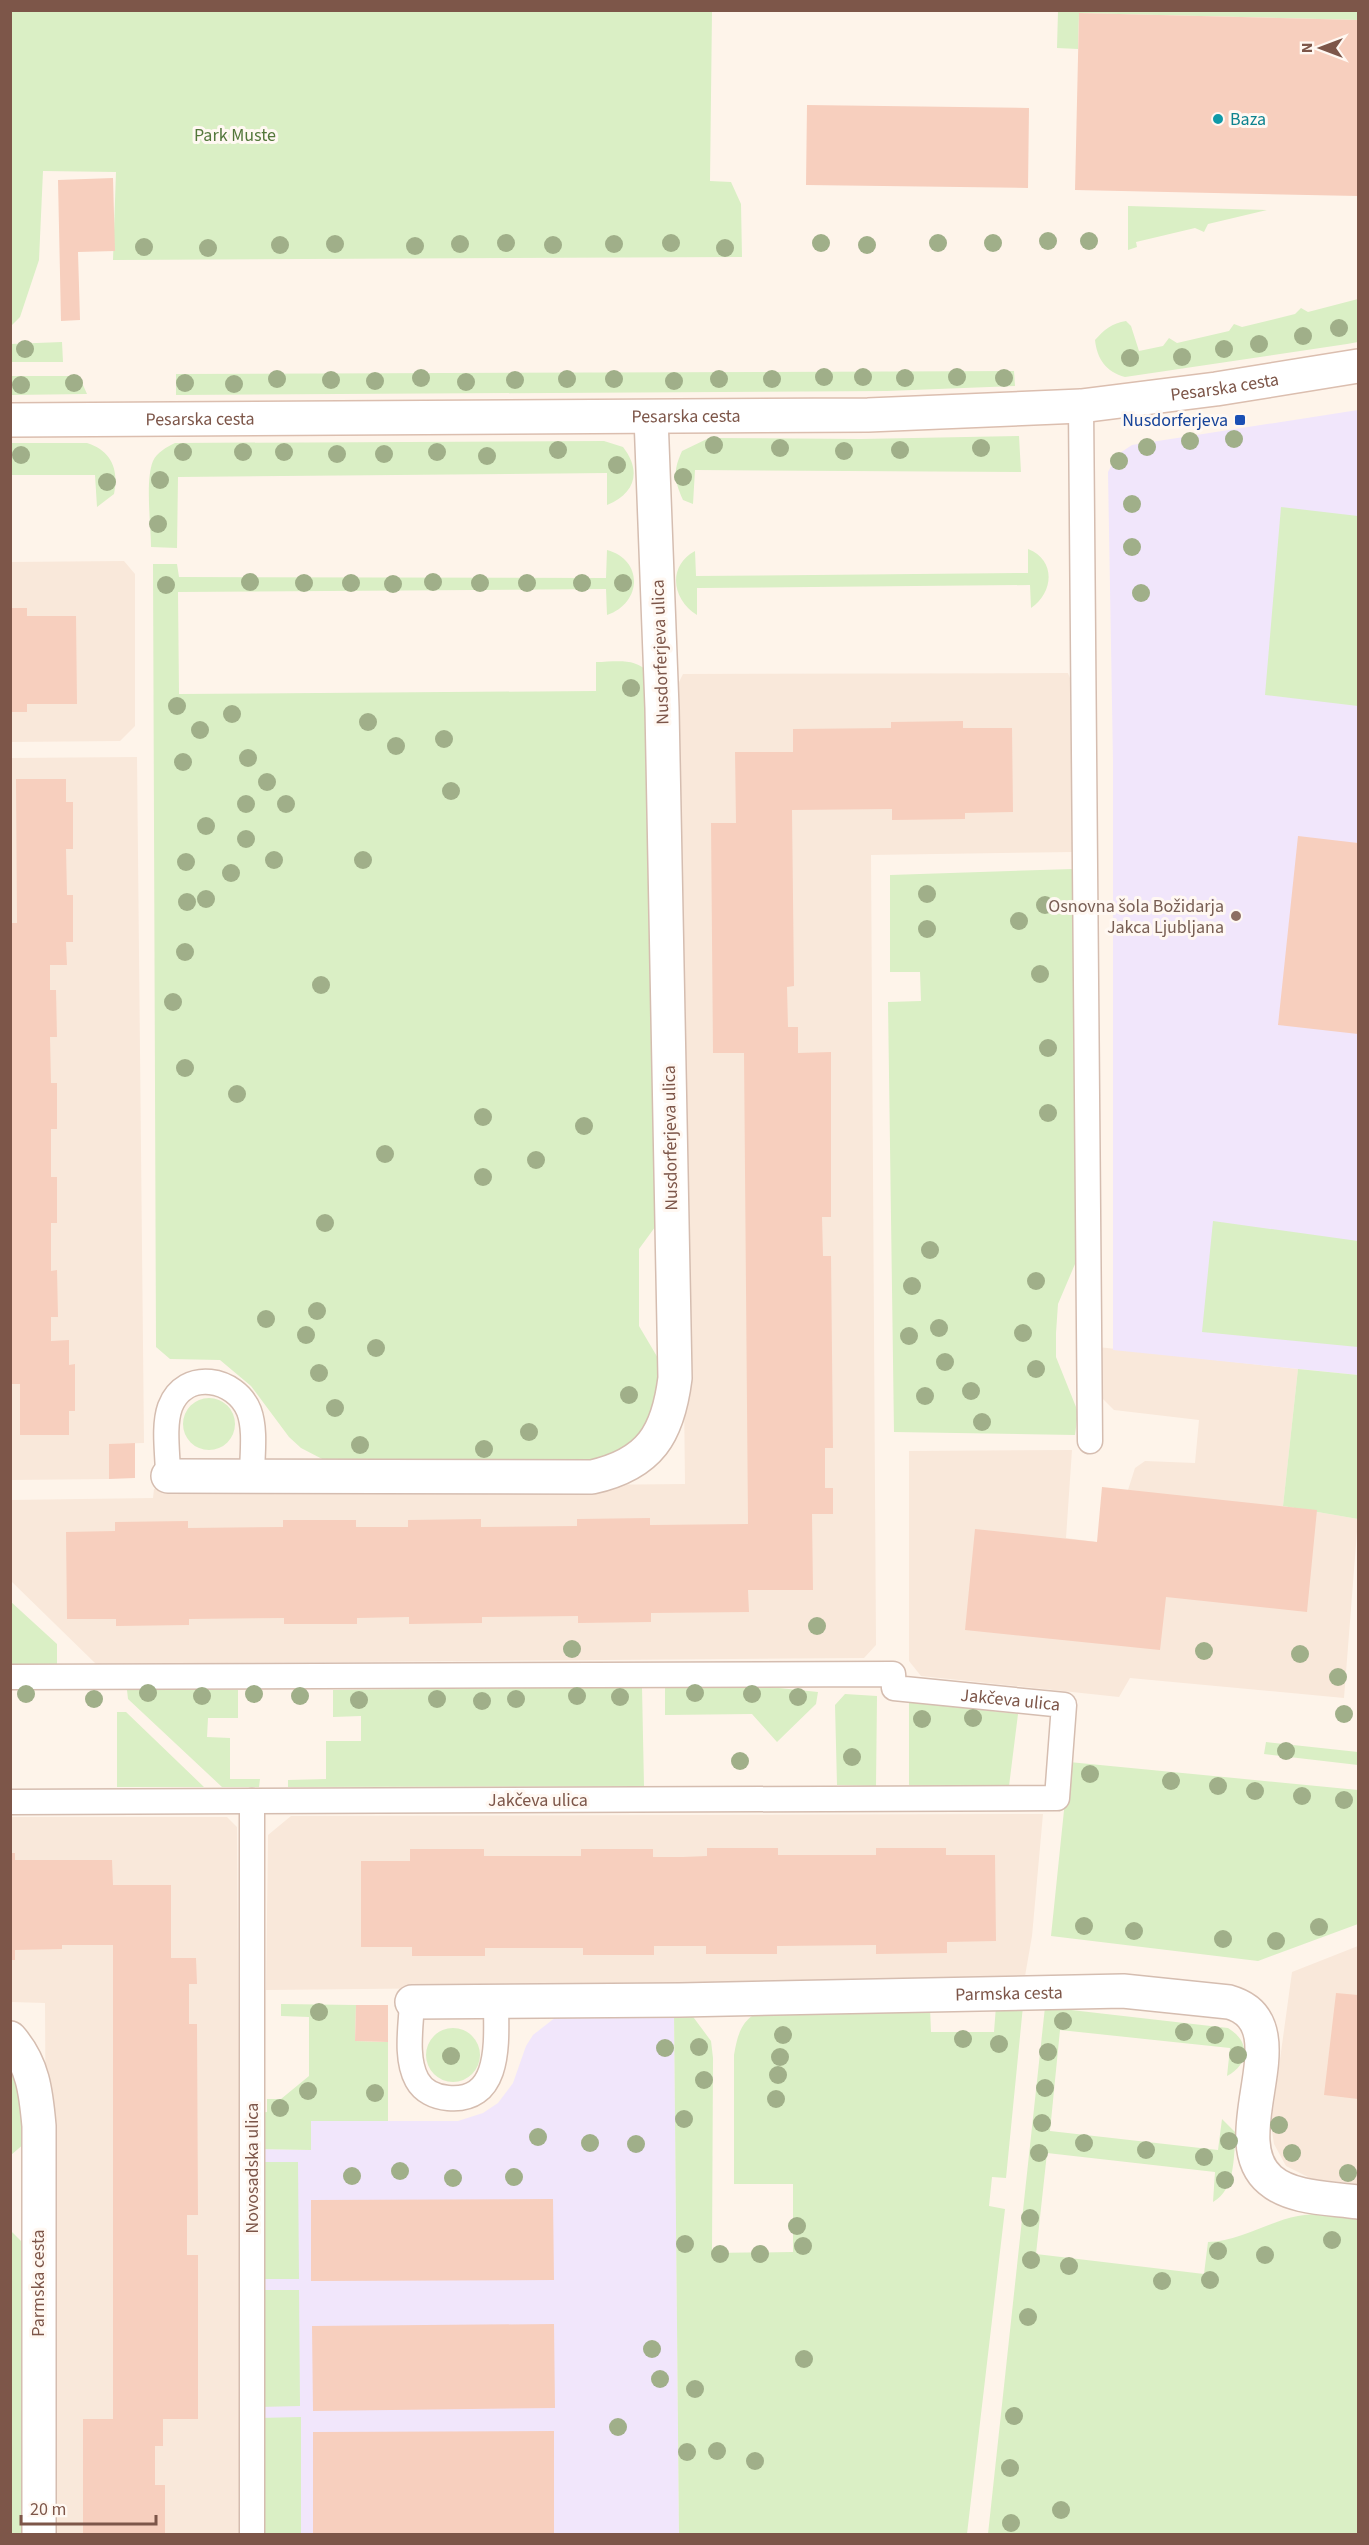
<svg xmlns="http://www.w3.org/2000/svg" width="1369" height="2545" viewBox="0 0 1369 2545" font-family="'Source Sans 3',sans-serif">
	<rect width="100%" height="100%" fill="#fef4ea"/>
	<path fill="#f9e8da" d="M124,561L135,574V726L120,741L11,742L10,562Z
		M1068,673L1072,683L1074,852L871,855L876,1645L864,1658L96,1664L11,1581L10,1500L153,1498L154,1489L685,1484L676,688L683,674Z
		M137,757L144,1443L109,1444V1479L11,1480L10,758Z
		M1098,1347L1298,1369L1283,1506L1358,1519L1344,1698L1130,1678L1119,1697L921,1676L909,1661V1451L1072,1450L1066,1538L1097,1542L1128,1490L1135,1468L1145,1461L1195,1463L1199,1420L1114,1410L1100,1396Z
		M1043,1814L1032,1936L1024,1982L266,1990L268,1835L291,1816Z
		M10,1817H227L237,1827L242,2534H48L45,2003L11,2002Z
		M1358,1946V2184L1312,2179L1286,2166L1274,2144L1271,2125L1292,1972Z"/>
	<path fill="#f1e6fb" d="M1358,410V1375L1113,1350V761L1108,472L1117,455L1132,445Z
		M674,2012L679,2534H260L258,2149L311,2150L310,2121H458L483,2113L498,2103L513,2083L526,2046L533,2035L556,2017Z"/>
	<path fill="#daefc5" d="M11,11H712L710,181L731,182L741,204L742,257L113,260L116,172L43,171L39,260L20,317L11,326Z
		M1058,11H1358V20L1079,13L1078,49L1057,48Z
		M1128,206L1267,210L1208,224L1204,232L1195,228L1136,242L1137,247L1128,250Z
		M1358,299V342L1347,344L1125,377C1106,372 1097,359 1095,340C1104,330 1112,323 1126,321L1131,326L1139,351L1163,346L1169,338L1177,343L1229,331L1234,324L1242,327L1295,314L1301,308L1308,312Z
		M62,342L63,362H11V344Z
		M1014,371L1015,386L887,391L176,395V374Z
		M10,376H79L87,394L11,395Z
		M1019,436L1021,472L695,470L693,504L683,500C674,480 673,471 682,451L709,438L861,439Z
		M604,441L623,447C642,471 635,494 607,505V473L178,477L177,548L151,547C151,526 145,480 153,461C157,452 167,447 175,443Z
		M11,443H87C112,451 119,470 114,494L97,507L95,475H11Z
		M1281,507L1358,516V706L1265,695Z
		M1028,549C1056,560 1054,592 1031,608L1030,585L697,588V615C672,600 667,566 695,551L696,576L1028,573Z
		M607,550C644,560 642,603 607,615L606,589L178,592L179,694L596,691V662C616,662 635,657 649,673L658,1223L639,1249V1326L662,1365L658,1402L641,1434L620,1453L589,1464L328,1462L301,1448L289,1437L251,1386L220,1360L170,1359L156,1347L153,564H177L179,577L606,578Z
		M1073,869L1078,1257L1058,1304L1056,1333V1357L1078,1412L1075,1435L894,1432L888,1002L921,1001L920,972H890V875Z
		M1213,1221L1358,1241V1347L1202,1332Z
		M1298,1369L1358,1375V1519L1283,1506Z
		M183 1424a26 26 0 1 1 52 0a26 26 0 1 1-52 0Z
		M10,1601L57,1644V1665H11Z
		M759,1686L818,1692L816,1704L777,1742L752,1714L665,1715V1687Z
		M642,1687L644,1786L288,1787V1780L326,1779V1741H361V1716L333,1717V1690Z
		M127,1690H238V1718H208L207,1737L230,1738V1779H260L259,1787H222L128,1699Z
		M845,1694L877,1696L876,1786L837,1785L835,1705Z
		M909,1702L1018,1714L1009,1786L909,1785Z
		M117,1712H126L204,1787H117Z
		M1266,1742L1358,1752V1765L1264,1754Z
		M1069,1762L1358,1790V1924L1258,1961L1051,1936Z
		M281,2004L356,2005L355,2041L388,2042V2121H311V2150L258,2149V2113L267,2112V2099H281L309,2076V2017L281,2016Z
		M996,2006H1023L1006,2178L992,2177L989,2206L1005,2209L967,2534H679L674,2012L691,2014L711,2041L713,2058L712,2253L793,2252V2184H734V2055C737,2038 740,2023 755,2014L930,2008L931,2032H994Z
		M1045,2007L1228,2028C1251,2042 1249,2064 1227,2076L1230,2048L1060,2030L1050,2131L1218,2150L1222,2119L1236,2133C1233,2157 1236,2189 1213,2202L1215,2172L1047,2153L1036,2254L1204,2274L1208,2242C1240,2241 1267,2222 1298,2216C1318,2212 1339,2216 1358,2219V2534H988Z
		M426 2055a27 27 0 1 1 54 0a27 27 0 1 1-54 0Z
		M11,2063L32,2137L11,2155Z
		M258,2162H298L299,2279H258Z
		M10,2230L27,2247L28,2534H11Z
		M258,2290H299L300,2406L259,2407Z
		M301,2417V2534H260L259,2418Z"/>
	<path fill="#f7cfbe" d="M1079,13L1358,20V196L1075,190Z
		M807,105L1029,108L1028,188L806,185Z
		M113,178L115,251L78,252L80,320L61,321L58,180Z
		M10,608H27V616H76L77,704H27V712H10Z
		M963,721V728H1012L1013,812L965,813V819L892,820V809L792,810L794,986L787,987L788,1027H798V1053L831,1052V1217H822L823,1256H831L833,1448H825V1488H833V1514H812L813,1590H748L749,1612L651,1613V1622L578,1623V1616L482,1617V1623L409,1624V1617L357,1618V1624H284V1618L189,1619V1625L116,1626V1619H67L66,1532L115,1531V1522L188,1521V1528L283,1527V1520H356V1527H408V1520L481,1519V1527L577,1526V1519L650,1518V1525L748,1524L744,1053H713L711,823H736L735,752H793V729L891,728V722Z
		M16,779H66V802H73V849H66L67,895H73V942H66L67,965H50V990H56L57,1037H50L51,1083H57V1129H51V1177H57V1223H51V1271L57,1270L58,1317H51V1341L69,1340V1365L75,1364V1411H69V1435H20V1384H10V923H17Z
		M1298,836L1358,843V1034L1278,1025Z
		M135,1443V1478L109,1479V1444Z
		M1102,1487L1317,1510L1307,1612L1166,1597L1160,1650L965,1630L975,1529L1097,1542Z
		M707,1848H778V1855H876V1848H946V1855H995L996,1941L947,1942V1953L876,1954V1945L777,1946V1954H706V1946H654V1955H583V1948H485V1956H412V1947H361V1861H410V1849H484V1856H581V1849H653V1857H683L707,1856Z
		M10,1853H15V1860H112L113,1885H171V1958H196L197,1984H189V2024H197L198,2215H187V2255H198V2419H163V2446H155V2485H165V2534H83V2419H113V1945H62V1949L15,1950V1960H10Z
		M1336,1993L1358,1995V2099L1324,2095Z
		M356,2005H388V2042L355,2041Z
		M553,2199L554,2280L311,2281V2200Z
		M554,2324L555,2408L313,2411L312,2326Z
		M554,2431V2534H313V2432Z"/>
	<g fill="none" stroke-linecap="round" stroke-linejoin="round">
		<g stroke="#d5bdb0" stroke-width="27">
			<g id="lane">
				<path d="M1081,406L1090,1441"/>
				<path d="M168,1476C168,1455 163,1427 170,1407C185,1368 236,1378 249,1411C256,1430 252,1456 252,1476"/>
				<path id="s1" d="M10,1677L893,1674L894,1688L1064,1705L1057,1798L10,1802"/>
				<path d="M252,1801V2534"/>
				<path d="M412,2002C411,2026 405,2058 417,2080C423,2091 435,2097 448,2098C503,2103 496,2038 496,2002"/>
			</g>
		</g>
		<g stroke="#d5bdb0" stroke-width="36">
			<g id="street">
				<path d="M168,1476L592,1477C650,1464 668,1434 675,1378L662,708L651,417"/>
				<path id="s2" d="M412,2002L680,2000L1123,1991L1229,2002C1305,2024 1219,2137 1270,2180C1292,2199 1331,2198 1358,2202"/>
				<path d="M10,2038C33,2064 36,2092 39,2126V2534"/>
			</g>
		</g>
		<g stroke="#dbbeaf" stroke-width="36">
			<g id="secondary">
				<path id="s3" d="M10,420L868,415L1081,406L1216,389L1358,366"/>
			</g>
		</g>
		<use href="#lane" stroke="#fff" stroke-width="24"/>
		<use href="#street" stroke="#fff" stroke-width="33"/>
		<use href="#secondary" stroke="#fff" stroke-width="33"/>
	</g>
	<g fill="#a0af89">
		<circle cx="1048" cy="241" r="9"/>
		<circle cx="1089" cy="241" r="9"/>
		<circle cx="506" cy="243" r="9"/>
		<circle cx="671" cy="243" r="9"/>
		<circle cx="821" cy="243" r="9"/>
		<circle cx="938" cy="243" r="9"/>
		<circle cx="993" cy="243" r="9"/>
		<circle cx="335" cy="244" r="9"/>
		<circle cx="460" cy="244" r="9"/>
		<circle cx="614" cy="244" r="9"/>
		<circle cx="280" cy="245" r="9"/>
		<circle cx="553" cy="245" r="9"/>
		<circle cx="867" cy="245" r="9"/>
		<circle cx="415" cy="246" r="9"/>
		<circle cx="144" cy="247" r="9"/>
		<circle cx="208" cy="248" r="9"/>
		<circle cx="725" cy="248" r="9"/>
		<circle cx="1339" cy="328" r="9"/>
		<circle cx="1303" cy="336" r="9"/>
		<circle cx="1259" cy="344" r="9"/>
		<circle cx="25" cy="349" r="9"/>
		<circle cx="1224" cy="349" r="9"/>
		<circle cx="1182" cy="357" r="9"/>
		<circle cx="1130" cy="358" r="9"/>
		<circle cx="824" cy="377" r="9"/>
		<circle cx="863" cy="377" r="9"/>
		<circle cx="957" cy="377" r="9"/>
		<circle cx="421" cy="378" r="9"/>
		<circle cx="905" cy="378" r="9"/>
		<circle cx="1004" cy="378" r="9"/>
		<circle cx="277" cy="379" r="9"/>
		<circle cx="567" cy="379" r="9"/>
		<circle cx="614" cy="379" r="9"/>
		<circle cx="719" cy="379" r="9"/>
		<circle cx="772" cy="379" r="9"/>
		<circle cx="331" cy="380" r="9"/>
		<circle cx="515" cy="380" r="9"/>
		<circle cx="375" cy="381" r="9"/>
		<circle cx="674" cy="381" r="9"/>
		<circle cx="466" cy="382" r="9"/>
		<circle cx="74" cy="383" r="9"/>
		<circle cx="185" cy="383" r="9"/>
		<circle cx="234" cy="384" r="9"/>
		<circle cx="21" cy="385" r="9"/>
		<circle cx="1234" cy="439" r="9"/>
		<circle cx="1190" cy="441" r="9"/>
		<circle cx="714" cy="445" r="9"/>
		<circle cx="1147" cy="447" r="9"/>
		<circle cx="780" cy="448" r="9"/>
		<circle cx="981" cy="448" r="9"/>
		<circle cx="558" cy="450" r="9"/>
		<circle cx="900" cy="450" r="9"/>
		<circle cx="844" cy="451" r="9"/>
		<circle cx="183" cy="452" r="9"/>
		<circle cx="243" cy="452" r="9"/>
		<circle cx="284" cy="452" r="9"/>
		<circle cx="437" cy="452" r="9"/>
		<circle cx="337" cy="454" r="9"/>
		<circle cx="384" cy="454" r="9"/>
		<circle cx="21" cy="455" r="9"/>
		<circle cx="487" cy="456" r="9"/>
		<circle cx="1119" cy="461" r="9"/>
		<circle cx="617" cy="465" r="9"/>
		<circle cx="683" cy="477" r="9"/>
		<circle cx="160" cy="480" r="9"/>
		<circle cx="107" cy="482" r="9"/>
		<circle cx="1132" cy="504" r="9"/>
		<circle cx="158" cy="524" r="9"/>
		<circle cx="1132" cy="547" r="9"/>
		<circle cx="250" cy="582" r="9"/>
		<circle cx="433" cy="582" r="9"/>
		<circle cx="304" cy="583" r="9"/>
		<circle cx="351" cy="583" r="9"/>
		<circle cx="480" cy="583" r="9"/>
		<circle cx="527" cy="583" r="9"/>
		<circle cx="582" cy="583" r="9"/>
		<circle cx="623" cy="583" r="9"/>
		<circle cx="393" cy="584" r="9"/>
		<circle cx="166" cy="585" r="9"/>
		<circle cx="1141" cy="593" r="9"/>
		<circle cx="631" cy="688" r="9"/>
		<circle cx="177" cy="706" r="9"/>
		<circle cx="232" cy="714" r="9"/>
		<circle cx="368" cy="722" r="9"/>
		<circle cx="200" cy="730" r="9"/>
		<circle cx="444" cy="739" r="9"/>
		<circle cx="396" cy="746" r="9"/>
		<circle cx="248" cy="758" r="9"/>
		<circle cx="183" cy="762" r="9"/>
		<circle cx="267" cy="782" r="9"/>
		<circle cx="451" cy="791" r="9"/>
		<circle cx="246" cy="804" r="9"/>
		<circle cx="286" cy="804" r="9"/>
		<circle cx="206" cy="826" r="9"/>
		<circle cx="246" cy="839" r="9"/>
		<circle cx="274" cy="860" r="9"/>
		<circle cx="363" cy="860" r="9"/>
		<circle cx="186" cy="862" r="9"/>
		<circle cx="231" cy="873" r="9"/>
		<circle cx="927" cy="894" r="9"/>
		<circle cx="206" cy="899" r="9"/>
		<circle cx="187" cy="902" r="9"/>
		<circle cx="1045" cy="905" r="9"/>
		<circle cx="1019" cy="921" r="9"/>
		<circle cx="927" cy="929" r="9"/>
		<circle cx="185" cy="952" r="9"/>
		<circle cx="1040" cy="974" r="9"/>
		<circle cx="321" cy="985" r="9"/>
		<circle cx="173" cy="1002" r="9"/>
		<circle cx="1048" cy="1048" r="9"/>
		<circle cx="185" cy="1068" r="9"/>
		<circle cx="237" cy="1094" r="9"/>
		<circle cx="1048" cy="1113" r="9"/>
		<circle cx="483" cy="1117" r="9"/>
		<circle cx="584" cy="1126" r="9"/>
		<circle cx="385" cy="1154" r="9"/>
		<circle cx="536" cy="1160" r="9"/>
		<circle cx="483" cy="1177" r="9"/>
		<circle cx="325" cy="1223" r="9"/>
		<circle cx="930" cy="1250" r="9"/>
		<circle cx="1036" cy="1281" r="9"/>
		<circle cx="912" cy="1286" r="9"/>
		<circle cx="317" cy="1311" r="9"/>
		<circle cx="266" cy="1319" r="9"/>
		<circle cx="939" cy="1328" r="9"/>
		<circle cx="1023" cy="1333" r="9"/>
		<circle cx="306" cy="1335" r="9"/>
		<circle cx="909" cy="1336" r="9"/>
		<circle cx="376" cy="1348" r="9"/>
		<circle cx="945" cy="1362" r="9"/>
		<circle cx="1036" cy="1369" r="9"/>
		<circle cx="319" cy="1373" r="9"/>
		<circle cx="971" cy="1391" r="9"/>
		<circle cx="629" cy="1395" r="9"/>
		<circle cx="925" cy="1396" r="9"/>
		<circle cx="335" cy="1408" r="9"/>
		<circle cx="982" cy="1422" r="9"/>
		<circle cx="529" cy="1432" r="9"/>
		<circle cx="360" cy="1445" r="9"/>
		<circle cx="484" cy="1449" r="9"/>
		<circle cx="817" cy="1626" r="9"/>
		<circle cx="572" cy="1649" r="9"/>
		<circle cx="1204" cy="1651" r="9"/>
		<circle cx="1300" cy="1654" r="9"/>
		<circle cx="1338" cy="1677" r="9"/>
		<circle cx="148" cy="1693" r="9"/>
		<circle cx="695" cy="1693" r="9"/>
		<circle cx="26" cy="1694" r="9"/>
		<circle cx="254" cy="1694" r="9"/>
		<circle cx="752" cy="1694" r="9"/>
		<circle cx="202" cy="1696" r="9"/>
		<circle cx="300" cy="1696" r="9"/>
		<circle cx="577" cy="1696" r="9"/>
		<circle cx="620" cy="1697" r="9"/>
		<circle cx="798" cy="1697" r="9"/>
		<circle cx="94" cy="1699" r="9"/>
		<circle cx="437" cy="1699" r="9"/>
		<circle cx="516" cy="1699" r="9"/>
		<circle cx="359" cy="1700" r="9"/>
		<circle cx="482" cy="1701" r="9"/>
		<circle cx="1344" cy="1714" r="9"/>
		<circle cx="973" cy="1718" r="9"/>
		<circle cx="922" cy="1719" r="9"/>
		<circle cx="1286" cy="1751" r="9"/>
		<circle cx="852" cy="1757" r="9"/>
		<circle cx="740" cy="1761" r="9"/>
		<circle cx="1090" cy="1774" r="9"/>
		<circle cx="1171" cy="1781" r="9"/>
		<circle cx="1218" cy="1786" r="9"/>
		<circle cx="1255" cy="1791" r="9"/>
		<circle cx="1302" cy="1796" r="9"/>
		<circle cx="1344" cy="1800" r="9"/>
		<circle cx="1084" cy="1926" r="9"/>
		<circle cx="1319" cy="1927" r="9"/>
		<circle cx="1134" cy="1931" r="9"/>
		<circle cx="1223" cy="1939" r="9"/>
		<circle cx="1276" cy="1941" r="9"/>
		<circle cx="319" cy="2012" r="9"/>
		<circle cx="1063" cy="2021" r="9"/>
		<circle cx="1184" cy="2032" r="9"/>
		<circle cx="783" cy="2035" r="9"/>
		<circle cx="1215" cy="2035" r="9"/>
		<circle cx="963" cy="2039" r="9"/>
		<circle cx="999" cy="2044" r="9"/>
		<circle cx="699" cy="2047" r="9"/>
		<circle cx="665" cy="2048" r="9"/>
		<circle cx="1048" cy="2052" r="9"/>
		<circle cx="1238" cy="2055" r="9"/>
		<circle cx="451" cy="2056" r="9"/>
		<circle cx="780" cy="2057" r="9"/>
		<circle cx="778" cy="2075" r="9"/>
		<circle cx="704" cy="2080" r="9"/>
		<circle cx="1045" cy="2088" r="9"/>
		<circle cx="308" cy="2091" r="9"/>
		<circle cx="375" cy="2093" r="9"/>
		<circle cx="776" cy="2099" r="9"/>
		<circle cx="280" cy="2108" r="9"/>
		<circle cx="684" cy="2119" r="9"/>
		<circle cx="1042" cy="2123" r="9"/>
		<circle cx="1279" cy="2125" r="9"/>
		<circle cx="538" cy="2137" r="9"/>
		<circle cx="1229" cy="2141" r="9"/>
		<circle cx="590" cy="2143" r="9"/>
		<circle cx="1084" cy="2143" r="9"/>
		<circle cx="636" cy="2144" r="9"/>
		<circle cx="1146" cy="2150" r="9"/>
		<circle cx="1039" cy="2153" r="9"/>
		<circle cx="1292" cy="2153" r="9"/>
		<circle cx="1204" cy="2157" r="9"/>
		<circle cx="400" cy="2171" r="9"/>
		<circle cx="1348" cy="2173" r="9"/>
		<circle cx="352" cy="2176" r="9"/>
		<circle cx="514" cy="2177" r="9"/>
		<circle cx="453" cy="2178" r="9"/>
		<circle cx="1225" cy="2180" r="9"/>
		<circle cx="1030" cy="2218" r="9"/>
		<circle cx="797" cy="2226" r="9"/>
		<circle cx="1332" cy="2240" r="9"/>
		<circle cx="685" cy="2244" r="9"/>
		<circle cx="803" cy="2246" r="9"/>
		<circle cx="1218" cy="2251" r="9"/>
		<circle cx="720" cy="2254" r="9"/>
		<circle cx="760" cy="2254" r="9"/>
		<circle cx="1265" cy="2255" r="9"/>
		<circle cx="1031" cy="2260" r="9"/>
		<circle cx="1069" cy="2266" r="9"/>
		<circle cx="1210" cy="2280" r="9"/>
		<circle cx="1162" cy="2281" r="9"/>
		<circle cx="1028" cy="2317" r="9"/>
		<circle cx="652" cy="2349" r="9"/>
		<circle cx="804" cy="2359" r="9"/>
		<circle cx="660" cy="2379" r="9"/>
		<circle cx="695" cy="2389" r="9"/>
		<circle cx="1014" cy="2416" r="9"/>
		<circle cx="618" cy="2427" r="9"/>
		<circle cx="717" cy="2451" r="9"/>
		<circle cx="687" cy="2452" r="9"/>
		<circle cx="755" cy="2461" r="9"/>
		<circle cx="1010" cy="2468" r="9"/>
		<circle cx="1061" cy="2510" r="9"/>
		<circle cx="1011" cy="2523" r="9"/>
	</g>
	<circle fill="#0f9aa8" stroke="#fff8f2" stroke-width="2" cx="1218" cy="119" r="6"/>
	<rect fill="#1a4fb4" stroke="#fff8f2" stroke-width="2" x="1234" y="414" width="12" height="12" rx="3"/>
	<circle fill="#8d6e63" stroke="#fff8f2" stroke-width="2" cx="1236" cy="916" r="6"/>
	<g text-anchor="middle" stroke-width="6" stroke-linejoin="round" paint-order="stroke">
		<g font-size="18" fill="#0d838f" stroke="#fff8f2" text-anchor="start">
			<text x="1230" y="125">Baza</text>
		</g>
		<g font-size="18" fill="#53773a" stroke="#fff8f2">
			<text x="235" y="141">Park Muste</text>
		</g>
		<g font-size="18" fill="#7d5649" stroke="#fff8f2">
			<text dy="6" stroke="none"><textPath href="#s3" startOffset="1216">Pesarska cesta</textPath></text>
			<text dy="6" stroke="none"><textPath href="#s3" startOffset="676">Pesarska cesta</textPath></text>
			<text dy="6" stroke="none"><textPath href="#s3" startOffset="190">Pesarska cesta</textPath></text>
			<text transform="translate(660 652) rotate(-92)" y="6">Nusdorferjeva ulica</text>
			<text transform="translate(670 1138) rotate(-91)" y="6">Nusdorferjeva ulica</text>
			<text dy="6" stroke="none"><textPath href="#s1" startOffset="1014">Jakčeva ulica</textPath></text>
			<text x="538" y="1806">Jakčeva ulica</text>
			<text dy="6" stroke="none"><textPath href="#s2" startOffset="597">Parmska cesta</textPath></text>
			<text transform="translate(252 2168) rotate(-90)" y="6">Novosadska ulica</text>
			<text transform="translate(38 2283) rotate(-90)" y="6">Parmska cesta</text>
		</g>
		<g font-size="18" fill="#164399" stroke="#fff8f2" text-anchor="end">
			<text x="1228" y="426">Nusdorferjeva</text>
		</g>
		<g font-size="18" fill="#785e54" stroke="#fff8f2" text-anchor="end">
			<text x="1224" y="912">Osnovna šola Božidarja<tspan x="1224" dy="21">Jakca Ljubljana</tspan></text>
		</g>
	</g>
	<rect width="1369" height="2545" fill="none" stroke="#7d5649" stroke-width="24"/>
	<g transform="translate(1321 48) rotate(270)" stroke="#fff8f2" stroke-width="4.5" paint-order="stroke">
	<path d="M0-4.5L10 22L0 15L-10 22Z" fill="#7d5649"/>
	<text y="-9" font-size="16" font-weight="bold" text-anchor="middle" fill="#7d5649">N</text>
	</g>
	<path d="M21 2515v9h135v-9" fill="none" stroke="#7d5649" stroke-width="3"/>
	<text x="30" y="2515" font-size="18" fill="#7d5649" stroke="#fff8f2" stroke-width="4.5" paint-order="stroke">20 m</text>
</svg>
